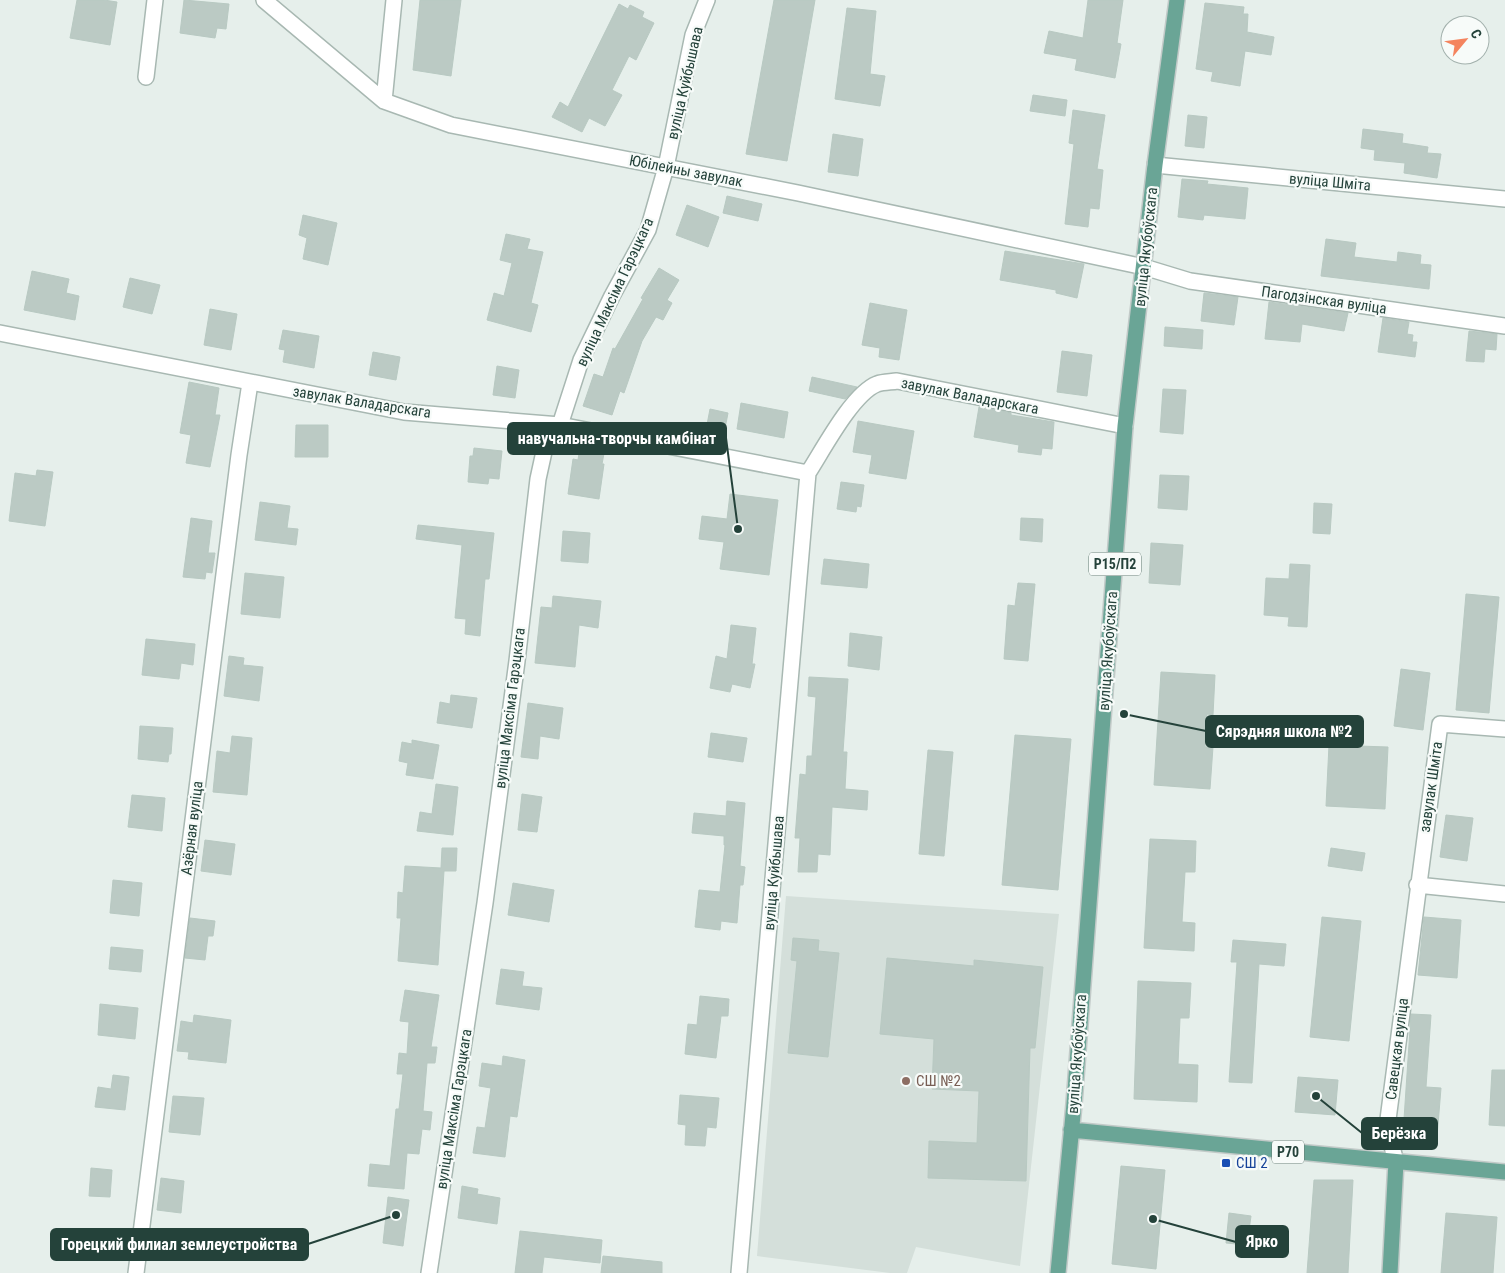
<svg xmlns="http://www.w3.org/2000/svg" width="1505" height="1273" viewBox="0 0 1505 1273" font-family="'Roboto Condensed',sans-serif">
	<rect width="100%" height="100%" fill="#e6efeb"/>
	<path fill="#d4dfda" d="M786,896L1059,914L1020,1266L916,1247L907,1273H890L757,1256Z"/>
	<path fill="#bbcac4" stroke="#b8c9c2" d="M77,0H104L117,2L110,45L70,38Z
		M184,0L229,4L226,29L217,28L215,38L180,33Z
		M420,0H461L451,76L413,70Z
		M774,0H815L787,161L746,154Z
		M1088,0H1123L1117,43L1121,44L1115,78L1075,70L1077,59L1044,53L1049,31L1083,38Z
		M1205,3L1244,7L1243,14H1248L1247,32L1274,37L1271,55L1245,51L1240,86L1211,81L1213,72L1196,69Z
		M619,4L628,9L630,5L644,12L642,17L654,23L636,60L629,56L612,90L622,95L605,126L589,118L582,132L552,117L560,102L568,107Z
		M847,8L876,11L870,74L885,76L880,106L835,99Z
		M1033,95L1067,100L1065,116L1030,111Z
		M1073,110L1105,115L1097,169L1103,170L1099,209L1090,208L1088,227L1065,224L1074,144L1069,143Z
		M1188,115L1207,117L1204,148L1185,146Z
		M1363,129L1403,134L1402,143L1428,147L1427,153L1441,154L1437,178L1404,173L1405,163L1374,160L1375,150L1361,148Z
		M833,134L863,139L858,176L828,172Z
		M1182,179L1208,181L1207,184L1248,188L1245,219L1204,215L1203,220L1178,217Z
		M727,196L762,204L758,221L723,213Z
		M687,205L719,217L708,247L676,235Z
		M303,215L337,223L328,265L303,259L307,238L299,235Z
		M506,234L530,239L527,249L543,252L531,303L538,305L531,332L487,320L494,293L504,296L512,263L500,260Z
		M1326,239L1356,243L1354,257L1397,262L1398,252L1421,255L1420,264L1431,265L1429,289L1321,276Z
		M1005,251L1084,264L1077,298L1056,293V290L1000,280Z
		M659,268L679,280L667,300L672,303L663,320L656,317L642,341L624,393L620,391L612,415L583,406L594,374L603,377L613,348L615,349L643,299L641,298Z
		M32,271L69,279L66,293L79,296L75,320L24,310Z
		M130,278L160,285L152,314L123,307Z
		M1204,293L1238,297L1234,325L1201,321Z
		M1269,302L1348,313L1344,331L1302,324L1300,342L1265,339Z
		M870,303L907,310L899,360L879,357L880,348L862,345Z
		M210,309L237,314L231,350L204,345Z
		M1383,318L1409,322L1407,334L1413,335L1412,342H1417L1415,357L1378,352Z
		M1165,327L1203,330L1202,349L1164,346Z
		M283,330L319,336L314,368L283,362L285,350L279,349Z
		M1469,331L1497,334L1496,350L1485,349L1484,362L1466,361Z
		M1062,351L1092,355L1087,396L1057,392Z
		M373,352L400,357L396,380L369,375Z
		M497,366L519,370L515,398L493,395Z
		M812,377L857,387L845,399L809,391Z
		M189,382L219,388L215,415H220L210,467L186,463L191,435L180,433Z
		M1163,389L1186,390L1183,434L1160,432Z
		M741,403L788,412L784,438L737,429Z
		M979,407L1011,413V415L1054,422L1052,449L1042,448L1041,455L1018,452L1019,445L974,437Z
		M710,409L728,413L723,439L705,435Z
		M858,421L914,431L906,479L869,473L872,455L853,452Z
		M296,425H328V457H295Z
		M581,439L606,443L602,464H604L599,499L568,494L573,459L578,460Z
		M474,448L502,451L499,479L489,478L488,484L468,482L470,456H473Z
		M37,470L53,472L45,526L9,521L15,473L36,476Z
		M1160,475L1189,476L1187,510L1158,508Z
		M841,482L864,485L861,507L857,506L856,512L837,509Z
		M730,494L778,500L769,575L720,569L724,542L699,539L702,516L727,519Z
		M260,502L290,506L287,528L298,529L296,545L255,540Z
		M1314,503L1332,504L1330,534L1313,533Z
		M191,518L212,521L208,553H215L212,573L206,572L205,579L183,577Z
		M1021,518L1043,519L1042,542L1020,540Z
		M418,525L494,533L489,579H485L480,636L465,634L466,619L455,618L462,545L416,539Z
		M563,531L590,533L588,563L561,561Z
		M1151,543L1183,545L1180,585L1149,583Z
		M824,559L869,564L867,588L821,584Z
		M1290,564L1310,565L1307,627L1288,626L1289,617L1264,615L1266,578L1289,579Z
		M245,573L284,577L280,618L241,614Z
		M1018,583L1035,584L1028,661L1004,659L1008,605L1015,606Z
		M1466,594L1499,597L1489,713L1456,710Z
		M553,596L601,601L598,628L579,625L575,667L535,663L541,607L552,608Z
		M731,625L756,628L752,664H755L750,688L732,684L730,692L710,688L716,656L727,659Z
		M850,633L882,637L879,670L848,666Z
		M146,639L195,644L193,665L181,663L179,679L142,675Z
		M229,656L244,658L243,665L263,667L259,701L224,696Z
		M1401,669L1430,673L1423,730L1394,726Z
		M1161,672L1215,675L1213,715L1207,714L1205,747H1213L1210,789L1154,785Z
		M809,677L848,679L843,752H847L845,789L868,791L867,810L832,807L830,855L818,854L817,872H798L800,838H795L800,774L806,775L807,756H812L816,697L808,696Z
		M451,695L477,698L472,728L437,723L440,702L450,704Z
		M528,703L563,708L559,739L540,736L538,759L521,757Z
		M140,726L173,728L171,754H169L168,762L138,759Z
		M711,733L747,738L743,762L708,757Z
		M1015,735L1071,739L1058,890L1002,885Z
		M232,736L252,738L247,795L213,792L217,751L230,753Z
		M412,740L439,745L433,779L406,775L408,763L399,761L402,742L412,744Z
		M1329,745L1388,747L1385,809L1326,806Z
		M928,750L953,752L944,856L919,854Z
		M436,784L458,787L453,835L417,831L420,812L432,814Z
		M522,794L542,797L537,832L518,830Z
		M132,795L165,798L162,831L128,827Z
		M727,801L745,803L740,866L745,867L743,885H740L737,923L721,921L720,930L695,927L699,890L720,892L725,845H724V836L692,833L694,813L726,816Z
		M1446,815L1473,818L1467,861L1440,857Z
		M1150,839L1196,841L1195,872H1185L1182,922L1195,923L1194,951L1144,948Z
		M205,840L235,844L231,875L201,871Z
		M442,848H457L456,871H444L438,965L398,961L401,918H397L398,892L403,893L405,866L441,868Z
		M1331,848L1365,853L1362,871L1328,866Z
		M113,880L142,883L139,916L110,913Z
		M513,883L554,890L549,922L508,915Z
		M1322,917L1361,921L1349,1041L1310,1037Z
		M1424,917L1461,920L1457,978L1418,975Z
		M190,918L215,921L213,936H208L205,960L185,958Z
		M793,938L819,940L818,951L839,953L828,1057L788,1053L797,961L791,960Z
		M1233,940L1286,944L1284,966L1259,964L1252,1083L1229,1082L1237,962H1231Z
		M111,947L143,950L141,972L109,969Z
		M887,958L974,966V960L1043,967L1035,1048H1030L1026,1181L928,1178L929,1141L977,1143L979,1091L932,1089L934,1039L880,1034Z
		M501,969L524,972L522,986L542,988L539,1010L496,1004Z
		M1138,981L1191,983L1189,1018H1180L1178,1064L1198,1065L1197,1102L1134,1099Z
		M405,990L439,995L431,1047H437L435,1063H427L423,1111L432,1112L430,1130L422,1129L419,1154L407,1153L404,1189L368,1186L370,1164L390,1166L396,1109H399L403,1074H397L399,1053L407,1054L409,1022L400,1021Z
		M700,996L729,999L728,1016H721L716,1058L685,1054L688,1024L697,1025Z
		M100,1004L138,1008L135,1039L98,1035Z
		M1411,1014L1431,1015L1426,1087L1441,1088L1437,1137L1403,1134Z
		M194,1015L231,1020L226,1063L188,1059L189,1052L177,1051L181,1021L193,1023Z
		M503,1056L525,1060L517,1117L510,1116L505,1157L473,1153L477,1127L485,1128L491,1088L479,1086L482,1063L502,1066Z
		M1492,1070H1505V1126L1489,1125Z
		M113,1075L129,1077L125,1110L95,1107L98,1087L111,1089Z
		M1298,1077L1338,1080L1335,1115L1295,1112Z
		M680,1095L719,1098L716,1128L707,1127L705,1146L685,1145L686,1125L678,1124Z
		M173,1096L204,1098L200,1135L169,1132Z
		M1121,1166L1165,1170L1156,1269L1112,1264Z
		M91,1168L112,1170L110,1197L89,1196Z
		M161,1178L184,1181L181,1213L157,1210Z
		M1314,1180H1353L1348,1273H1307Z
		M462,1186L478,1189L477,1194L500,1198L497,1224L458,1218Z
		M388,1197L409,1200L403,1246L383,1243Z
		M1229,1213L1251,1216L1247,1245L1226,1243Z
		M1446,1213L1497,1217L1493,1273H1441Z
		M520,1231L602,1240L600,1263L544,1257L542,1273H515Z
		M603,1256L662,1262V1273H601Z"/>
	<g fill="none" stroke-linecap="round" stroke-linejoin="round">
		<g stroke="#a8b8b2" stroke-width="18">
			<path id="minor" d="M264,0L384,101L451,125L798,193L1144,267L1190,281L1505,326
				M146,77L155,0
				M384,101L394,0
				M1155,165L1505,199
				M0,333L404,412L560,425L808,473C823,450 852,394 877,384C883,382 891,382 897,381L1125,426
				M1417,885L1505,894
				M1396,1162L1387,1127L1440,724L1505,729
				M136,1273L239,455L250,383
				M429,1273L485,903L517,661L538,479L545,447L560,425L581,360L612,296L648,230L666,167L693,35L707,0
				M739,1273L808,473"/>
		</g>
		<g stroke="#c2cac8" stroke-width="18">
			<path id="major" d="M1071,1130L1505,1172
				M1058,1273L1074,1104L1125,426L1155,165L1177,0
				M1390,1273L1396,1162"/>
		</g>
		<use href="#minor" stroke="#fff" stroke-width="15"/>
		<use href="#major" stroke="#6aa596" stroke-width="15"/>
	</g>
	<circle fill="#8d6e63" stroke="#f7fbf9" stroke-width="2" cx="906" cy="1081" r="5"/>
	<rect fill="#1a4fb4" stroke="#f7fbf9" stroke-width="2" x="1221" y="1158" width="10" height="10" rx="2.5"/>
	<g text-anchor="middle" stroke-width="4.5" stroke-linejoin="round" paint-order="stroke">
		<g fill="#f7fbf9" stroke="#637a73" stroke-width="1">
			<rect x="1089" y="552.5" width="52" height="23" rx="4"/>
			<rect x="1272" y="1140.5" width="32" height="23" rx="4"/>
		</g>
		<g font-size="14" font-weight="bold" fill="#24423a">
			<text x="1115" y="569">Р15/П2</text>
			<text x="1288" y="1157">Р70</text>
		</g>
		<g font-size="15" fill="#24423a" stroke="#f7fbf9">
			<text transform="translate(685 83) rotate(-77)" y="5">вуліца Куйбышава</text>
			<text transform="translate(686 171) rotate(11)" y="5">Юбілейны завулак</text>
			<text transform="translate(1330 182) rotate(5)" y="5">вуліца Шміта</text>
			<text transform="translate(1146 247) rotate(-84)" y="5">вуліца Якубоўскага</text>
			<text transform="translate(615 292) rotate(-65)" y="5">вуліца Максіма Гарэцкага</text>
			<text transform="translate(1324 300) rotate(8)" y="5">Пагодзінская вуліца</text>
			<text transform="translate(970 396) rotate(11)" y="5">завулак Валадарскага</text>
			<text transform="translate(362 402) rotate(9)" y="5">завулак Валадарскага</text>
			<text transform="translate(1108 651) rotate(-86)" y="5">вуліца Якубоўскага</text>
			<text transform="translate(510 708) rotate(-83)" y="5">вуліца Максіма Гарэцкага</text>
			<text transform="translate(1431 787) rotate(-82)" y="5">завулак Шміта</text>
			<text transform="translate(192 828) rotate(-83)" y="5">Азёрная вуліца</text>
			<text transform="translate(774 873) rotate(-85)" y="5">вуліца Куйбышава</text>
			<text transform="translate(1397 1049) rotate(-83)" y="5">Савецкая вуліца</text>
			<text transform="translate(1077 1054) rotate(-86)" y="5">вуліца Якубоўскага</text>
			<text transform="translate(454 1109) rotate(-81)" y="5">вуліца Максіма Гарэцкага</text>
		</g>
		<g font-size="15" fill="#785e54" stroke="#f7fbf9" text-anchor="start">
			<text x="916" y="1086">СШ №2</text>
		</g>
		<g font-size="15" fill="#164399" stroke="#f7fbf9" text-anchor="start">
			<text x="1236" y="1168">СШ 2</text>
		</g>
	</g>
	<path fill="none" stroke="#24423a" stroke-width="2" d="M738 529L726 438M1124 714L1206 731M1316 1096L1362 1133M1153 1219L1236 1242M396 1215L308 1244"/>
	<g fill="#24423a" stroke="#f7fbf9" stroke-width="2">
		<circle cx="738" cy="529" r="5"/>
		<circle cx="1124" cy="714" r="5"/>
		<circle cx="1316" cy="1096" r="5"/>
		<circle cx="1153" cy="1219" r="5"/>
		<circle cx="396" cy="1215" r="5"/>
	</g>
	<g fill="#24423a" stroke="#24423a" stroke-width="2">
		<rect x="508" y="423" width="218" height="31" rx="5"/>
		<rect x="1206" y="716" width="157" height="31" rx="5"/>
		<rect x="1362" y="1118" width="75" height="31" rx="5"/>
		<rect x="1236" y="1226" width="52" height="31" rx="5"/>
		<rect x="51" y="1229" width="257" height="31" rx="5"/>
	</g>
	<g font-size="16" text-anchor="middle" font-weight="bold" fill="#fff">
		<text x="617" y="444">навучальна-творчы камбінат</text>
		<text x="1284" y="737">Сярэдняя школа №2</text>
		<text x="1399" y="1139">Берёзка</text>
		<text x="1262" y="1247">Ярко</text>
		<text x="179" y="1250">Горецкий филиал землеустройства</text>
	</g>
	<g transform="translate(1465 40) rotate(61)"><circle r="24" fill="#f7fbf9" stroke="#a3b1ad"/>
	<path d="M0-4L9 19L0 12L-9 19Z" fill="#f4845f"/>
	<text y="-8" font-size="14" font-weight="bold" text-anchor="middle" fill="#24423a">С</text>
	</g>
</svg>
